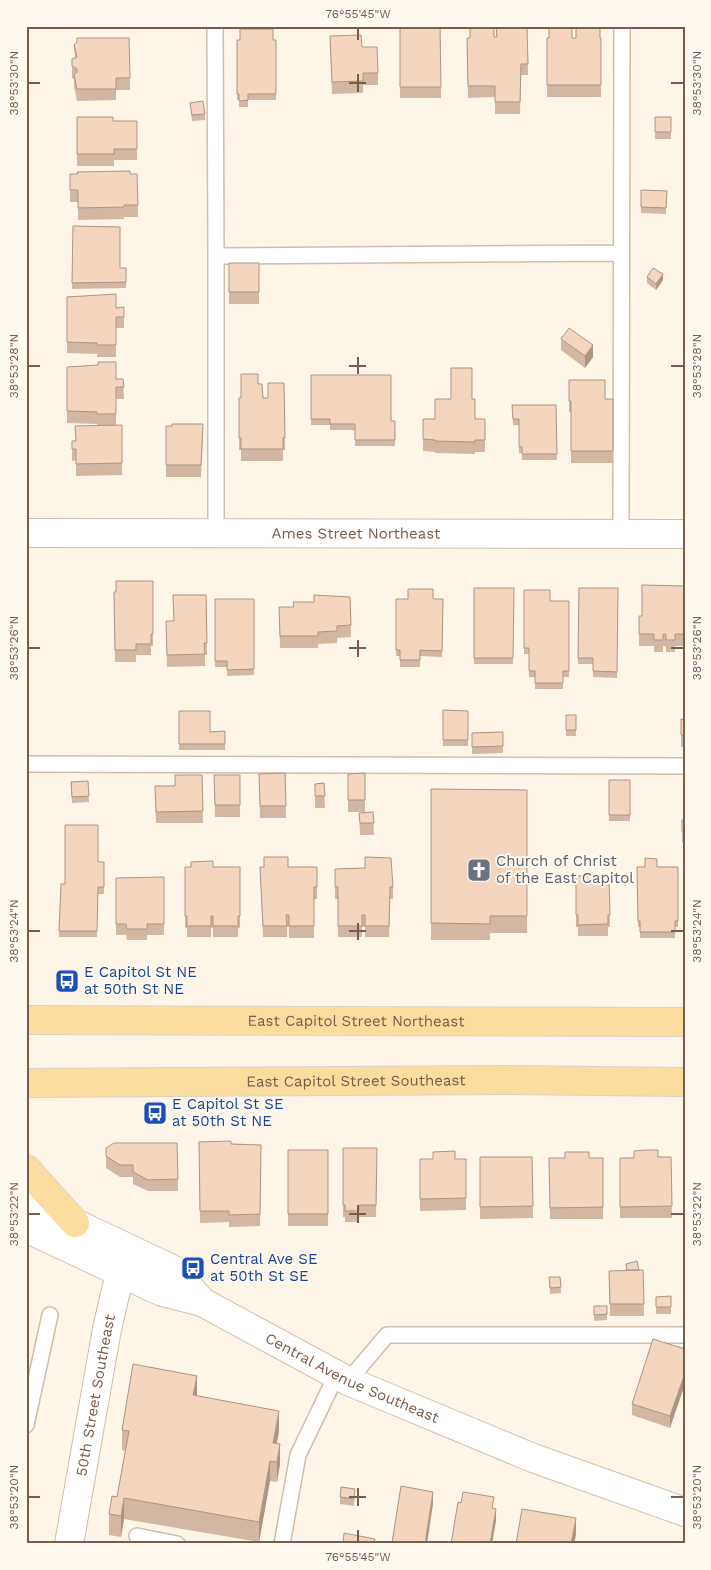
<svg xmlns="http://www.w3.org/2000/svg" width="711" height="1570" viewBox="0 0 711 1570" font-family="'Work Sans',sans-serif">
	<rect width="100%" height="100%" fill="#fdf5e8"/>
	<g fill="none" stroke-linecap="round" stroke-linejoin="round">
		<g stroke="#d0bdac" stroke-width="18">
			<path id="lane" d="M215,26L216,256
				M216,534V256L620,253
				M621,534L622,26
				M26,764L685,766
				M348,1381L387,1335H685
				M26,1425L50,1315
				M137,1536L177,1544
				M282,1544L298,1455L336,1376"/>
		</g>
		<g stroke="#d0bdac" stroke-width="30">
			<g id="street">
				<path id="s1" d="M26,533L685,534"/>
				<path id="s2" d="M69,1544L107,1329L120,1273L127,1249"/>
			</g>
		</g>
		<g stroke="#d6c0ac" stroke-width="30">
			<g id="secondary">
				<path d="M26,1200L174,1270L202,1302"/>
				<path id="s3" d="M26,1228L162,1292L202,1302L348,1381L533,1458L685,1512"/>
			</g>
		</g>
		<g stroke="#d9d1cc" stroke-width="30">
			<g id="primary">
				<path id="s4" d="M26,1020L685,1022"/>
				<path id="s5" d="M26,1083L507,1080L685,1082"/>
				<path d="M26,1169L75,1223"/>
			</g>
		</g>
		<use href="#lane" stroke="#fff" stroke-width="15"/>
		<use href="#street" stroke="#fff" stroke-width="28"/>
		<use href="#secondary" stroke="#fff" stroke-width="28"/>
		<use href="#primary" stroke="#fddd9f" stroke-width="28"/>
	</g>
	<path fill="#d2b7a3" d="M400,26H440L441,98H400Z
		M496,26H527L528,75H521L520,114H495V97L468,98L467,38L496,37Z
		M330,36L362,47L378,73V85H363V93L332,94Z
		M129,38L130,90H116V100L77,101L74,87V79L72,78V59L75,58L74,45Z
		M547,38H601V97H547Z
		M237,40H276V100H248V107H239V100H237Z
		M190,103L205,114V120L192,121Z
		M77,117L113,121H137V160H114V166H77Z
		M655,117H671V139H655Z
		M70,174H137L138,217H124V219L78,220V202H70Z
		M641,190L667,191L666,214L641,213Z
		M73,226L120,268H126V288L72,289Z
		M229,263H259V304H229Z
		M647,277L663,280L656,290L647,283Z
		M67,297L116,308L124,307V328H116V357H97V354L67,353Z
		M561,339L593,357L585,368L561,350Z
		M98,365L116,379H123L124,399H116V425H122V475L76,476V460L72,461V441H75L97,425V424L67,423V367Z
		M311,375L391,421H395V446H355V430H330V425H311Z
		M569,380L605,399H613V463H571V412H569Z
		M284,383L285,450H283V461H241V450H239V398H241L258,384L263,398H268Z
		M472,399L475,419H485V452H475V454L435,453V452L423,451V419H435Z
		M512,405H556L557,460H522V453H519V425H513Z
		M166,426L203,436L201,477H166Z
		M153,581V646H151V655H136V662H115L114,592H116Z
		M685,586V646H675V652H666V646H663V652H654V646H639V616H642Z
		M474,588H514L513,664H474Z
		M579,588H618L617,678L593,677V664H578Z
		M524,590L550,601H569V677H563V689H535V677H529V654H524Z
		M206,595L207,655H205V666L167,667L166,621H173Z
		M350,597L351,637L337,638V643L318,644V648H280L279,607H293L314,602Z
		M215,599H254V675L227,676V667H215Z
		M396,599H443L442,657L420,656V667H400V656H396Z
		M443,710L468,711V746H443Z
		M179,711L210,732L225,731V750H179Z
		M566,715H576V736H566Z
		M685,720V747H681V735Z
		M503,732V753L472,754V733Z
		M285,773L286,818H260L259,774Z
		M365,773V812H348V786Z
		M202,775L203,823H156L155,786H175Z
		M214,775H240V817H215Z
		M609,780H630V821H609Z
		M88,781L89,802L72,803L71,782Z
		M324,783L325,808H315V784Z
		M431,789L527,790V933H490V940H431Z
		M373,812L374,835H360L359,813Z
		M682,820H685V843H682Z
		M98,862H104V894H98L97,937H59L61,884H65Z
		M185,867H240V928H238V937H213V928H211V937H187V928H185Z
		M260,867H317V899H314V938H289V927H287V937H263Z
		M637,867H678V927H675V938H640V927H638Z
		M335,869L393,887V899H390L389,937H365V927H362V937H338V899H335Z
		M609,875L610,927H608V936H578V927H576V876Z
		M164,877V935H147V940H127L126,935H116V878Z
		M199,1142L261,1145L260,1226L229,1227V1222L200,1223Z
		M177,1143L178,1191H148L133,1184V1177H120L106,1168V1148Z
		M343,1148H377L376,1217H359V1222H345V1217H343Z
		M288,1150H328V1226H288Z
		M480,1157H532L533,1218L480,1219Z
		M671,1157L672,1218H620V1158Z
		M549,1158H603V1219H550Z
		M420,1159H466V1210L420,1211Z
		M626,1264L639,1270H643L644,1316H610L609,1271L626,1270Z
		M549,1277H560L561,1293L550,1294Z
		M671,1296V1314H656V1297Z
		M594,1306H607V1320L594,1321Z
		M685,1349L670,1428L632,1415V1404Z
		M197,1396L279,1431L277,1443L280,1464L277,1482L270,1481L259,1542L124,1519L121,1537L109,1535V1514L117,1497L125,1451L122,1450V1430Z
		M355,1495L354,1506L340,1504V1497Z"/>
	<path fill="#ab9585" d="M663,274V280L656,290V284Z
		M593,345V357L585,368V356Z
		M685,1373V1384L670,1428V1416Z
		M197,1376V1396L193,1395Z
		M279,1411V1431L273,1463V1443Z
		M280,1444V1464L277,1482V1462Z
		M270,1461V1481L259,1542V1522Z
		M433,1492V1504L427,1544H425Z
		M124,1498V1519L121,1537V1516Z
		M496,1509V1521L492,1544H490Z
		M576,1518V1535L574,1544H571Z"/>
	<path fill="#f4d5be" stroke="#ab9585" d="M400,26H440L441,87H400Z
		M470,26H494V37H497L496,26H527L528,64H521L520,102H495V86H468L467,38H470Z
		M549,26H572V38H576V26H600V38H601V85H547V38H549Z
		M240,29H273V40H276V94H248V100L239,101V94H237V40H240Z
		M361,35L362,47H377L378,73H363V81L332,82L330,36Z
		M77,38H129L130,78H116V89H77L74,75L77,72V69L72,66V59L77,57L74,45L77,42Z
		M203,101L205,114L192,115L190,103Z
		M77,117H113V121H137V149H114V154H77Z
		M655,117H671V132H655Z
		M130,171V174H137L138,205H124V207L78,208V190H70V174H78L77,172Z
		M641,190L667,191L666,208L641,207Z
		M73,226L120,227V268H126V282L72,283Z
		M229,263H259V292H229Z
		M653,268L663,274L656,284L647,277Z
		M116,294V308L124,307V317H116V345H97V343L67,342V297Z
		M569,328L593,345L585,356L561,339Z
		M98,362H116V379H123L124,387H116V414H97V412L67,411V367L98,365Z
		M451,368H472V399H475V419H485V440H475V442L435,441V440L423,439V419H435V399H451Z
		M241,374H258V384H262L263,398H268V383H284L285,438H283V449H241V438H239V398H241Z
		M311,375H391V421H395V440H355V424H330V419H311Z
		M569,380H605V399H613V451H571V401H569Z
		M512,405H556L557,454H522V447H519V419H513Z
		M172,424H203L201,465H166V426H172Z
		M122,425V463L76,464V449H72V441H76L75,426Z
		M116,581H153V634H151V644H136V650H115L114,592H116Z
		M642,585L685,586V634H675V640H666V634H663V640H654V634H639V616H642Z
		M474,588H514L513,658H474Z
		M579,588H618L617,672L593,671V658H578Z
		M408,589H433V599H443L442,651L420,650V660H400V650H396V599H408Z
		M524,590H550V601H569V671H563V683H535V671H529V648H524Z
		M173,595H206L207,643H204L205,654L167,655L166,621H174Z
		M314,595L350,597L351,625L337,626V631L318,632V636H280L279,607H294L293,602H314Z
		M215,599H254V669L227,670V661H215Z
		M443,710L468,711V740H443Z
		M179,711H210V732L225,731V744H179Z
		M566,715H576V730H566Z
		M681,719L685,720V735H681Z
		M503,732V746L472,747V733Z
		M285,773L286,806H260L259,774Z
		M365,773V800H348V774Z
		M175,775H202L203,811L156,812L155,786H175Z
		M214,775H240V805H215Z
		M609,780H630V815H609Z
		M88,781L89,796L72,797L71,782Z
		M324,783L325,796H315V784Z
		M431,789L527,790V916H490V924L431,923Z
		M373,812L374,823H360L359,813Z
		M682,820H685V831H682Z
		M65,825H98V862H104V887H98L97,931H59L61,884H65Z
		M264,857H288V867H317V887H314V926H289V915H286L287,926H263L260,867H264Z
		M365,857L391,858L393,887H390L389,926H365V915H362V926H338V887H335V869L365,868Z
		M645,858L657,859V867H678V921H675V932H640V921H638L637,867H645Z
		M213,861V867H240V916H238V926H213V916H211V926H187V916H185V867H191V862Z
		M609,875L610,915H608V924L578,925V915H576V876Z
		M164,877V924H147V929H127L126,924H116V878Z
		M231,1141V1144L261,1145L260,1214L229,1215V1211H200L199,1142Z
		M114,1143H177L178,1179L148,1180L133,1172V1165H120L106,1156V1148Z
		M343,1148H377L376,1205H359V1211H345V1205H343Z
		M288,1150H328V1214H288Z
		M645,1150H658V1157H671L672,1206L620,1207V1158H634V1151Z
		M455,1151V1159H466V1198L420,1199V1159H433V1152Z
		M565,1152H589V1158H603V1207L550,1208L549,1158H565Z
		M480,1157H532L533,1206L480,1207Z
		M637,1261L639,1270H627L626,1264Z
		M643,1270L644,1304H610L609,1271Z
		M549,1277H560L561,1287L550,1288Z
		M671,1296V1307H656V1297Z
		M594,1306H607V1314L594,1315Z
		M653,1339L685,1349V1373L670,1416L632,1404Z
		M133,1364L197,1376L193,1395L279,1411L273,1443L280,1444L277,1462L270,1461L259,1522L124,1498L121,1516L109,1514L112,1496L117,1497L129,1431L122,1430Z
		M401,1486L433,1492L425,1544H399L392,1543Z
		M341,1487L355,1489L354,1499L340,1497Z
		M463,1492L494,1497L492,1508L496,1509L490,1544H451L458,1502L461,1503Z
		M522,1509L576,1518L571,1544H516Z
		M344,1533L375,1539L374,1544H343Z"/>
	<path fill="none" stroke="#795c4a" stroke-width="2" d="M358,28V40M358,74V92M28,83H40M349,83H366M671,83H684M358,357V374M28,366H40M349,366H366M671,366H684M358,640V657M28,648H40M349,648H366M671,648H684M358,923V940M28,931H40M349,931H366M671,931H684M358,1205V1223M28,1214H40M349,1214H366M671,1214H684M358,1488V1506M28,1497H40M349,1497H366M671,1497H684M358,1530V1542"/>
	<defs>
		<g id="church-square" transform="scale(1.25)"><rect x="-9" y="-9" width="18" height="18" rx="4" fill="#6b7280" stroke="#fff9ef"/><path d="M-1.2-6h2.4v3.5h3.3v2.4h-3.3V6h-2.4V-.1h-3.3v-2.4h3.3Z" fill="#fff"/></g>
		<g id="bus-square" transform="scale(1.25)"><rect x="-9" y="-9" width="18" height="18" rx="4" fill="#1a4fb4" stroke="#fff9ef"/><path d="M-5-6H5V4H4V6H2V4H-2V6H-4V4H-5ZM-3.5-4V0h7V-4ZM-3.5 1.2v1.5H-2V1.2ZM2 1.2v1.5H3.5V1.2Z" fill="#fff"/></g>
	</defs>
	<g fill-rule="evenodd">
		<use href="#church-square" x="479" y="870"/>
		<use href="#bus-square" x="67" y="981"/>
		<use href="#bus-square" x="155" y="1113"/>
		<use href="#bus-square" x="193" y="1268"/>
	</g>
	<g text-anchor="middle" stroke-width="4" stroke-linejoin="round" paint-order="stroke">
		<g font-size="15" fill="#795c4a" stroke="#fff9ef">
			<text dy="5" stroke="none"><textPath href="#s1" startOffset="330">Ames Street Northeast</textPath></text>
			<text dy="5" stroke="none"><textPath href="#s4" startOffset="330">East Capitol Street Northeast</textPath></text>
			<text dy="5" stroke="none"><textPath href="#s5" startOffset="330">East Capitol Street Southeast</textPath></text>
			<text dy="5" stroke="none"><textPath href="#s3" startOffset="360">Central Avenue Southeast</textPath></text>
			<text dy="5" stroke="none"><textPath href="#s2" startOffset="151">50th Street Southeast</textPath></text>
		</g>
		<g font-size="15" fill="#5b616d" stroke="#fff9ef" text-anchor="start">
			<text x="496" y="866">Church of Christ<tspan x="496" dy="17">of the East Capitol</tspan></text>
		</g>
		<g font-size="15" fill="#164399" stroke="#fff9ef" text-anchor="start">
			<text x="84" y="977">E Capitol St NE<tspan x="84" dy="17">at 50th St NE</tspan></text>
			<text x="172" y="1109">E Capitol St SE<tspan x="172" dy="17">at 50th St NE</tspan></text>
			<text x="210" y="1264">Central Ave SE<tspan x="210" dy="17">at 50th St SE</tspan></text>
		</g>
	</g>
	<rect width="711" height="1570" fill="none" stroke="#fff9ef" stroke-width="55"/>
	<rect x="28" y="28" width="656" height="1514" fill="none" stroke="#795c4a" stroke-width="2"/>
	<g font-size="12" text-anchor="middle" fill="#795c4a">
		<text x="358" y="18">76°55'45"W</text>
		<text transform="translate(14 83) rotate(-90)" y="4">38°53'30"N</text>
		<text transform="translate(697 83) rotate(-90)" y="4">38°53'30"N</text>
		<text transform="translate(14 366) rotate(-90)" y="4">38°53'28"N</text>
		<text transform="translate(697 366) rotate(-90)" y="4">38°53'28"N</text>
		<text transform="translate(14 648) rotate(-90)" y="4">38°53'26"N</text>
		<text transform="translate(697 648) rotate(-90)" y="4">38°53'26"N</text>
		<text transform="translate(14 931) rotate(-90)" y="4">38°53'24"N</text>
		<text transform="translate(697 931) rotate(-90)" y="4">38°53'24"N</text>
		<text transform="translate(14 1214) rotate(-90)" y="4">38°53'22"N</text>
		<text transform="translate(697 1214) rotate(-90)" y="4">38°53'22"N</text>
		<text transform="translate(14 1497) rotate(-90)" y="4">38°53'20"N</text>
		<text transform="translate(697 1497) rotate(-90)" y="4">38°53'20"N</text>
		<text x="358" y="1561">76°55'45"W</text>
	</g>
</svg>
